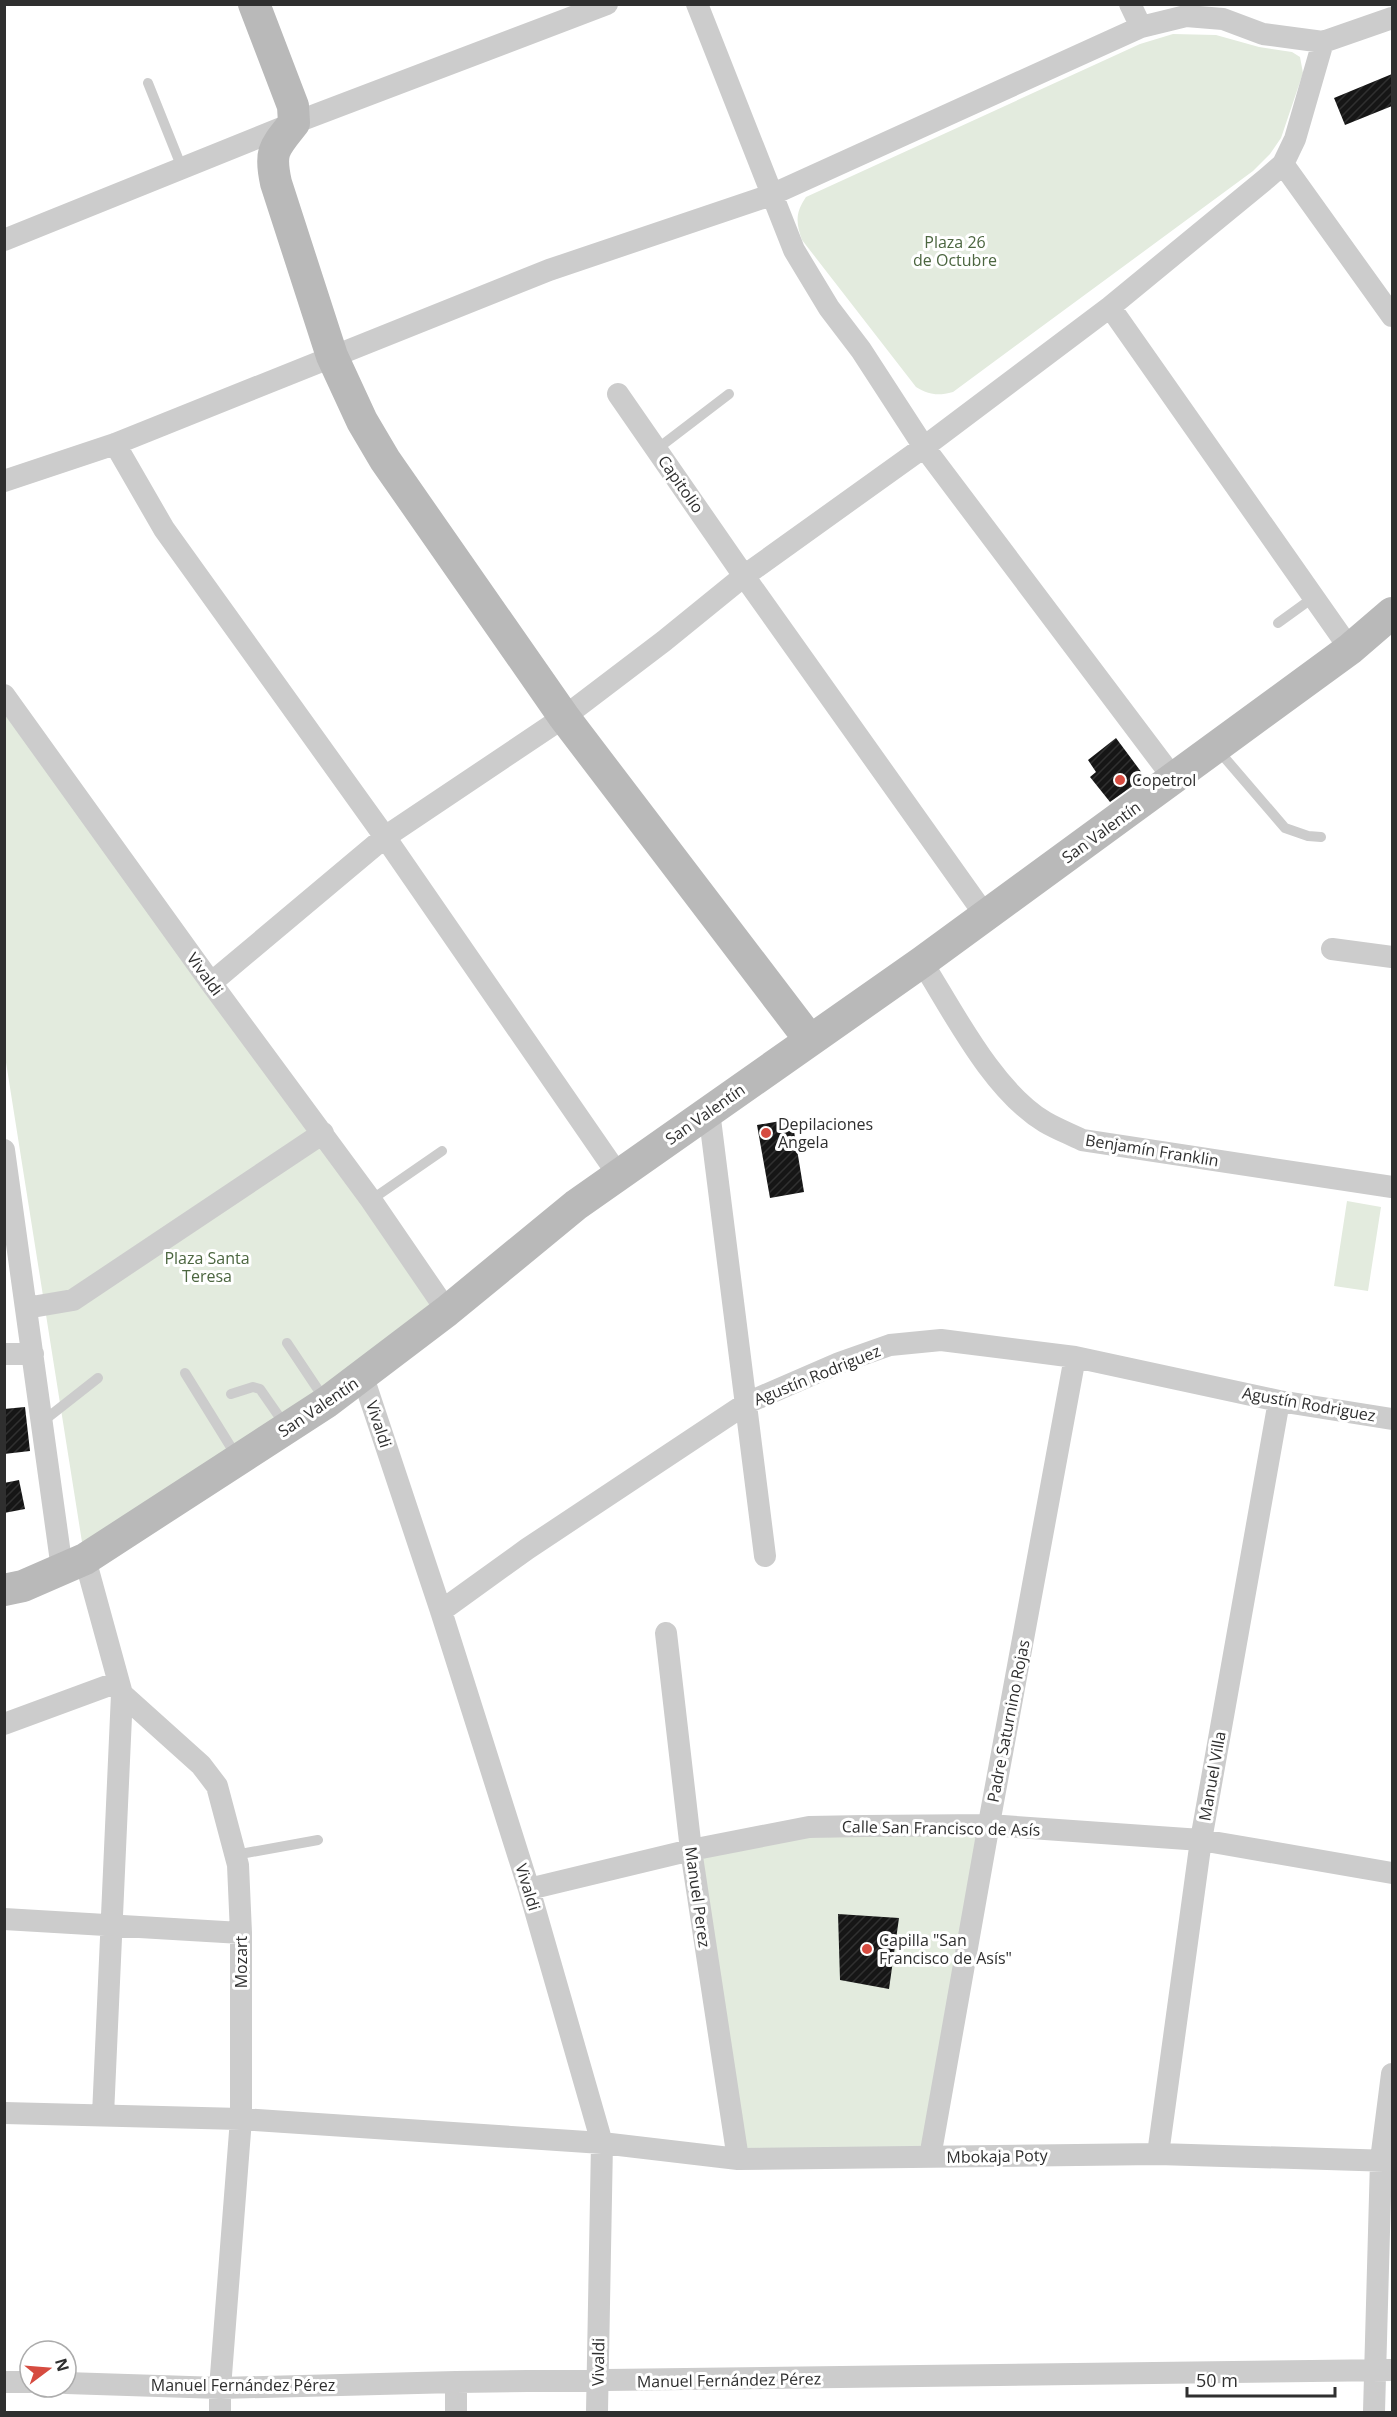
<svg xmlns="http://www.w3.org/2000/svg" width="1397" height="2417" viewBox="0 0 1397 2417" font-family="'Open Sans',sans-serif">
	<defs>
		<pattern id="building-hatch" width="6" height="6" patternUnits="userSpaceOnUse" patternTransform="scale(1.5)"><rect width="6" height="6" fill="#161616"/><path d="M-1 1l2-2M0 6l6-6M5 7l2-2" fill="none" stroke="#303030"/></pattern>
	</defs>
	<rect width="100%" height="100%" fill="#fff"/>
	<path fill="#e3ebde" d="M1173,34L1216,35L1259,47L1292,52L1300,57L1303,73L1281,138L1270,154L1253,171L953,392C938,396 929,395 916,387L802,240C796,223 795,213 806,197L1140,44Z
		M4,710L442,1304L85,1561L5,1056Z
		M1347,1201L1381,1207L1368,1291L1334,1286Z
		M988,1828L930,2157L738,2159L694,1859L769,1840Z"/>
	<path fill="url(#building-hatch)" d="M1392,74V106L1345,125L1334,98Z
		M1116,738L1145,777L1110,802L1090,777L1096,772L1088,760Z
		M792,1119L804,1192L770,1198L757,1125Z
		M25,1407L30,1451L4,1454V1409Z
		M19,1480L25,1509L4,1513V1483Z
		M838,1914L899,1918L889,1989L840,1980Z"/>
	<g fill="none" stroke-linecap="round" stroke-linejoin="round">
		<path stroke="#ccc" stroke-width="10" d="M148,83L182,168
			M657,449L729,394
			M1278,623L1314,597
			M1218,750L1285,828L1308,836L1321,837
			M371,1200L442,1151
			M287,1343L325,1400
			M185,1373L237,1457
			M231,1394L253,1387L260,1389L285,1425
			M42,1422L98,1378
			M235,1855L318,1840"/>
		<path stroke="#ccc" stroke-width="22" d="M697,4L794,250L829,308L861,350L924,447L1174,779
			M1130,4L1141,27
			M1283,164L1392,316
			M4,240L294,123L607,4
			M1110,307L1350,649
			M618,394L744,576L985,915
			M115,444L164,529L385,837L619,1176
			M4,481L115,444L549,270L771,195L1141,27L1186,16L1223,19L1263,34L1323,42L1392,18
			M4,695L211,983L371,1200L447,1311
			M1332,949L1392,957
			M922,962C954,1013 993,1091 1045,1122C1057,1129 1070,1134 1082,1140L1392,1187
			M211,983L385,837L564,717L664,641L744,576L924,447L1110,307L1267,178L1283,164L1295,139L1323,42
			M709,1111L765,1556
			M4,1150L62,1569
			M26,1308L73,1300L323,1133
			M4,1354H33
			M363,1377L441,1611L529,1889L602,2143L597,2412
			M85,1559L122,1694L201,1765L217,1786L238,1865L241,1933V2119L220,2388V2412
			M441,1611L527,1549L747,1403L839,1363L890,1345L941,1340L1075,1357L1279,1401L1392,1419
			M666,1633L691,1850L738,2159
			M4,1724L118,1682
			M529,1889L691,1850L809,1827L864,1826L989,1825L1201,1840L1392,1873
			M4,1919L241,1933
			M4,2113L241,2119L602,2143L738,2159L1158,2154L1392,2161
			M103,2115L122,1694
			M1158,2154L1201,1840L1279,1401
			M930,2157L988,1829L1075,1357
			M4,2382H30
			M66,2383L220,2388L456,2382L1392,2370
			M456,2412V2382
			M1374,2412L1381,2160L1392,2074"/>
		<path stroke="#b9b9b9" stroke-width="32" d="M254,4L293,106L294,123C274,148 269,151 276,183L332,356L362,421L385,460L564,717L810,1040
			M4,1590L23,1586L85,1559L327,1402L447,1311L576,1205L922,962L1350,649L1392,613"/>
	</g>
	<g fill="#d64b40" stroke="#fff" stroke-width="2">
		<circle cx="1120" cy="780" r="6"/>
		<circle cx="766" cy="1133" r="6"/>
		<circle cx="867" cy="1949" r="6"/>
	</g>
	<g text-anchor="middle" stroke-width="6" stroke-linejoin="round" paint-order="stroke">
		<g font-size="16" fill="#4c6640" stroke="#fff">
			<text x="955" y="248">Plaza 26<tspan x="955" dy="18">de Octubre</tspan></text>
			<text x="207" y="1264">Plaza Santa<tspan x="207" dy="18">Teresa</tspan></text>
		</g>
		<g font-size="16" fill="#2f2f2f" stroke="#fff">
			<text transform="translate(681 484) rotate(55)" y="6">Capitolio</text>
			<text transform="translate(1101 832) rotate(-36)" y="6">San Valentín</text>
			<text transform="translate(205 974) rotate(54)" y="6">Vivaldi</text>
			<text transform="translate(705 1114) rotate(-35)" y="6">San Valentín</text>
			<text transform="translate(1152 1150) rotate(9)" y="6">Benjamín Franklin</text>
			<text transform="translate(817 1375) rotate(-22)" y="6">Agustín Rodriguez</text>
			<text transform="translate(1309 1404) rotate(10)" y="6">Agustín Rodriguez</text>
			<text transform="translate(318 1407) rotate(-34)" y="6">San Valentín</text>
			<text transform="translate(379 1424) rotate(72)" y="6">Vivaldi</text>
			<text transform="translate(1008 1721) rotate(-79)" y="6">Padre Saturnino Rojas</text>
			<text transform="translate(1212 1776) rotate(-80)" y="6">Manuel Villa</text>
			<text transform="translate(941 1828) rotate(1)" y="6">Calle San Francisco de Asís</text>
			<text transform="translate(528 1887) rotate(73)" y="6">Vivaldi</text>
			<text transform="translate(698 1897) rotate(82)" y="6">Manuel Perez</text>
			<text transform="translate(241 1962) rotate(-90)" y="6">Mozart</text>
			<text transform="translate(997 2156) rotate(-1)" y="6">Mbokaja Poty</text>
			<text transform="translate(598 2362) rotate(-89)" y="6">Vivaldi</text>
			<text transform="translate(729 2380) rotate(-1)" y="6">Manuel Fernández Pérez</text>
			<text x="243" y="2391">Manuel Fernández Pérez</text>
		</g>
		<g font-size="16" fill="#2f2f2f" stroke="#fff" text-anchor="start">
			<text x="1132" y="786">Copetrol</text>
			<text x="778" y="1130">Depilaciones<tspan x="778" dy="18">Angela</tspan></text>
			<text x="879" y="1946">Capilla "San<tspan x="879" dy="18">Francisco de Asís"</tspan></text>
		</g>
	</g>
	<rect width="1397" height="2417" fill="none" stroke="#2f2f2f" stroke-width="12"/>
	<g transform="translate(48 2369) rotate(74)"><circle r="28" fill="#ffffff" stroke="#acacac" stroke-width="1.5"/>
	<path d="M0-4.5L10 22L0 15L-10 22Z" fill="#d64b40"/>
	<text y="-9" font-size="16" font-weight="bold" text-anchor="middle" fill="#2f2f2f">N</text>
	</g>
	<path d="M1187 2387v9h148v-9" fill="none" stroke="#2f2f2f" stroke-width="3"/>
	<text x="1196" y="2387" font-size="18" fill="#2f2f2f" stroke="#ffffff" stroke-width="4.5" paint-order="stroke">50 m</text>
</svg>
